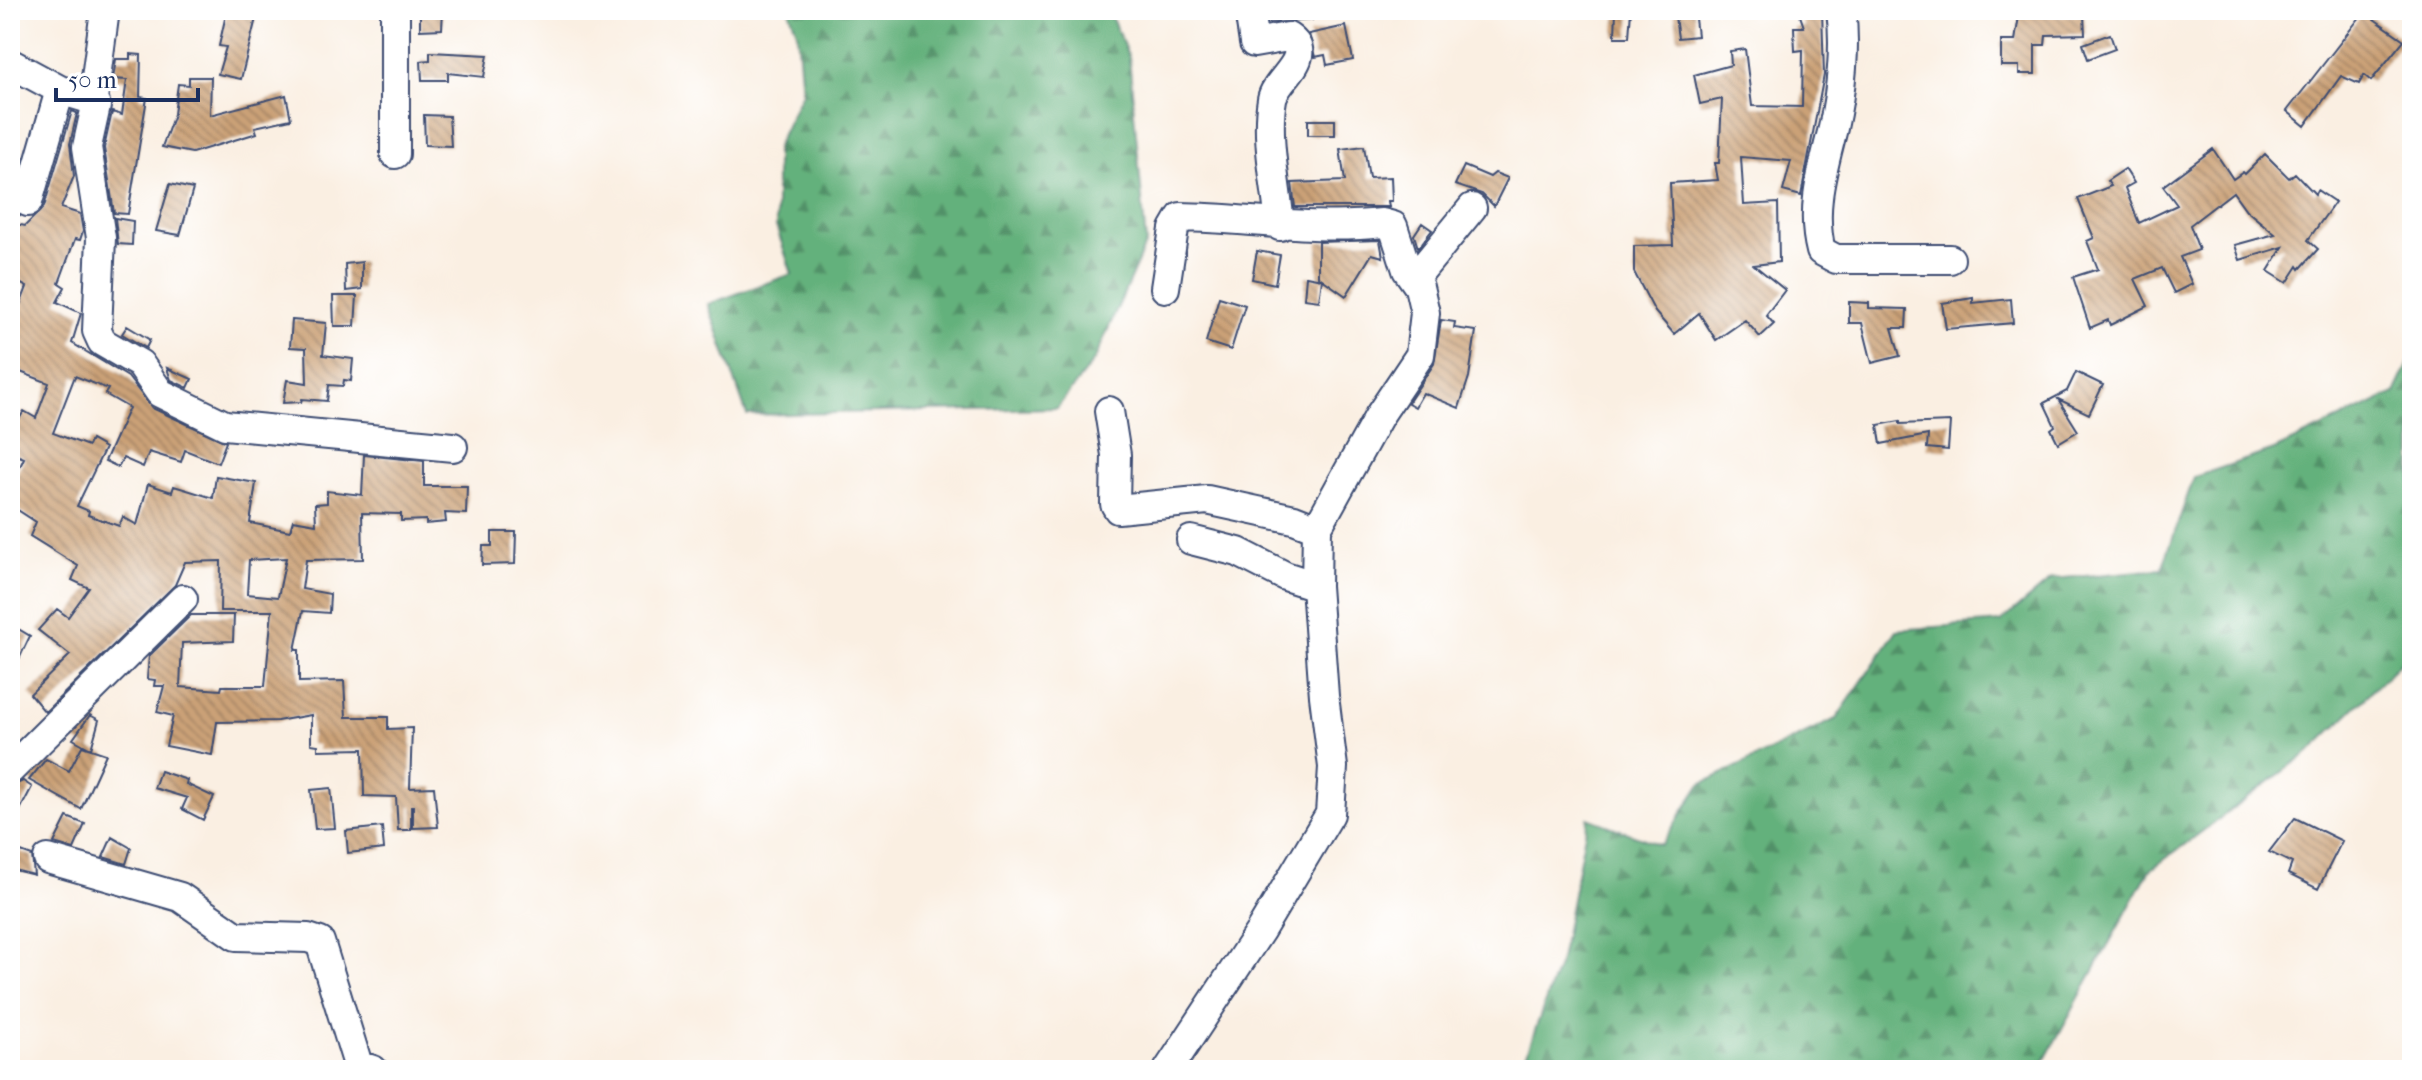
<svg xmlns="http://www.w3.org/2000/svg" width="2422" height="1080" viewBox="0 0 2422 1080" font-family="'IM FELL French Canon',serif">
	<defs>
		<pattern id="forest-firs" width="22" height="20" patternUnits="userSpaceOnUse" patternTransform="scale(2)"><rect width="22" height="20" fill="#63b17b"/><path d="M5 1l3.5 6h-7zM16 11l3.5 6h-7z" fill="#519068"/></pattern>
		<pattern id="building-back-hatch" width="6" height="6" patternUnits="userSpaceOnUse" patternTransform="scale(2)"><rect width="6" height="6" fill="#cba177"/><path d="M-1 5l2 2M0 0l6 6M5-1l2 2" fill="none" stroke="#a48465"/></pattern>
	</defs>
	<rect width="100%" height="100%" fill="#fff"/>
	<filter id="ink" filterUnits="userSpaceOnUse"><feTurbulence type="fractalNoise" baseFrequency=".0125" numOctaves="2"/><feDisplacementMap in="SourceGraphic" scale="16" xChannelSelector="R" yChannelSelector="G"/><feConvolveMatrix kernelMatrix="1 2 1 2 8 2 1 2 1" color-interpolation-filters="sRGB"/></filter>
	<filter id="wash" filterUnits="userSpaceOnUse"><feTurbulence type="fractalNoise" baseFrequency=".006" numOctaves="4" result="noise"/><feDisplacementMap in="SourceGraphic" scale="32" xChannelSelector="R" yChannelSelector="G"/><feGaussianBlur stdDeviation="1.8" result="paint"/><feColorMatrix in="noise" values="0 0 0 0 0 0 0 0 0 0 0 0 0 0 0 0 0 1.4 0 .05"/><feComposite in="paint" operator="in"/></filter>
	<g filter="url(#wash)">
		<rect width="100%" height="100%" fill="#faefe2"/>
		<path fill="url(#forest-firs)" stroke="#3f706c" stroke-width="2" d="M789,10H1108L1129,57L1146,243L1095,359L1057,408L747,415L708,304L792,274L776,226V147L802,92L797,32Z
			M2412,357V651L2313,749L2149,871L2039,1070H1521L1560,960L1588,818L1661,845L1701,784L1836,719L1897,630L2001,622L2052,579L2162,569L2194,477L2274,450L2395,393Z"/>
		<g id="blocks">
			<path fill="url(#building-back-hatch)" fill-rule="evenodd" d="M227,10H258L241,79L218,74L226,47L219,46Z
				M420,10H443L442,29L420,30Z
				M1267,10H1311L1312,20L1269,23Z
				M1616,10H1631L1629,37H1615Z
				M1674,10H1694L1697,36L1678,38Z
				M1798,10H1822L1824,75L1801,196L1783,191L1791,161L1741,157L1744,205L1778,203L1779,262L1754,265L1785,290L1766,315L1774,324L1760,337L1745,320L1716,340L1699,313L1674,334L1655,312L1634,272V246L1673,245L1670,183L1718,180L1715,163H1719L1722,99L1700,104L1694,75L1731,65L1730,51L1745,49L1752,106L1802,107L1803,50L1795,51L1794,27H1804Z
				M2020,10H2050L2049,16L2084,15L2085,34L2046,35L2045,45H2035V74H2019V66H2001V41H2015Z
				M2364,12L2404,40L2371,81L2364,75L2359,84L2341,76L2305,126L2287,111Z
				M1346,26L1353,60L1327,65L1325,55L1315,57L1309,34Z
				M2110,34L2115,49L2088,59L2083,44Z
				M430,52L488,55L484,77L448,73V80H422L421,61L430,60Z
				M130,54L141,55L140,97L147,98L128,214L114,213L104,148L112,112L122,115L127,80L113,79L116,59H130Z
				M189,77H211L210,115L286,95L291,119L255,127L257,133L192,153L162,147L174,114L178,84L189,85Z
				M72,111L77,113L70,144L74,176L61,208L80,214L83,231L80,240L75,239L59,283L65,287L57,302L81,313L72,343L128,377L152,408L226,442L218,463L185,450L181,462L149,452L143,467L123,458L118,467L105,461L129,408L105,394L108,389L75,376L53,433L88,446L91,440L105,448L77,506L89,511L88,515L119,526L123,517L137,525L148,484L172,492L174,486L213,498L216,476L256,483L250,523L290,531L293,520L316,524L315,504L327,503V491L362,495L364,455L424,461V486H467L466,514L445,513L446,522L426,524V520L401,521V514L362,513L363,559L306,560L302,589L330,594L329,613L303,611L295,650H299V682L344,681L346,717H388V729L412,728L410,788L434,787L438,827L413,828V806H411V830H398L396,797L364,796L363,749L318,750V745L311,744V715L277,721L217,722L212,755L166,746L173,716L157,712L164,686H154L155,680L147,679L149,656L191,615H234L233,641L182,643L180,687L221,690L222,686H265L272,611H220L221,561L185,562L175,585L45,712L30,694L70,655L38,630L57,609L68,617L89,588L72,580L78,566L30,536L36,522L10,505V488L24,458L10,452V434L24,411L36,418L49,383L10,368V331L27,287L10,278V250L16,224L25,226L44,207ZM286,558L278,597L247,594L249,560Z
				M424,115L449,116L451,146L425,145Z
				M1308,120H1335V135H1308Z
				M1364,146L1369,178L1391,177L1392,201H1388L1389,207H1295L1292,183L1345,181L1340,149Z
				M2213,149L2233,179L2243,172L2245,174L2265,154L2289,178L2295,173L2315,194L2317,190L2335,202L2308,240L2318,249L2300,269L2298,266L2287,283L2268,271L2283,247L2240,260L2235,245L2275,234L2246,210L2233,192L2190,225L2199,250L2180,257L2192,284L2174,293L2162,268L2135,279L2148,306L2110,325L2108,320L2090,328L2073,277L2098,269L2087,241L2094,238L2078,199L2111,186L2107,181L2125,169L2134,183L2125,188L2139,223L2177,205L2163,186Z
				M1464,166L1490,177L1495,173L1508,178L1494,206L1482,194L1455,185Z
				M170,184L193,189L180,235L156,231Z
				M115,218L133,221L132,245L118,244Z
				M1422,223L1432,230L1418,248L1414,235Z
				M1380,240L1383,257L1372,254L1346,296L1322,279L1319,301L1304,299L1306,276L1322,279L1318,276V242Z
				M1257,251L1280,255L1275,284L1252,279Z
				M362,262V289L346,291L345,264Z
				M333,296H357L355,326H334Z
				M1219,297L1245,305L1231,350L1206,342Z
				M1973,298V303L2011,299L2013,323L1946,329L1942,303Z
				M1849,302L1869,303V308L1907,309L1906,328H1892L1900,356L1872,363L1862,323H1849Z
				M292,320L326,323L323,355L353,359L351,381L344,380L343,386L329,385L327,401L302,399L301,402L283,403L287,380L307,383L306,348L290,347Z
				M1441,320L1455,322L1454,328L1476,331L1469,377L1459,408L1423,393L1415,407L1408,403L1434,364Z
				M127,326L150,340L146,348L122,334Z
				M167,368L192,379L188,388L171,380Z
				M2076,372L2103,385L2089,414L2058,399L2078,431L2058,443L2051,429L2055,426L2044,403L2067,391Z
				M1900,421V424L1950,422L1948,450L1927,448L1928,435L1881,444L1878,425Z
				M492,532H516L515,564L482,565L483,546H492Z
				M10,624L30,636L10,678Z
				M90,715L99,720L91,749L73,739Z
				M82,746L106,754L81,809L29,780L46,759L69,771Z
				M160,771L187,780L186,784L214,797L203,820L182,809L187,798L154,788Z
				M23,781L32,787L10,829V787Z
				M331,788L335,828L315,829L311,790Z
				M67,817L85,824L74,849L54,843Z
				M2295,818L2342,841L2318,889L2288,874L2292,863L2269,852Z
				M382,827L384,849L348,853L346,831Z
				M112,837L131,848L126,864L103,857Z
				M10,848L32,856L34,875L10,869Z"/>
		</g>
	</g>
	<g filter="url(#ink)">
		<use href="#blocks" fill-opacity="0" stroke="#3c4c72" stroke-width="2"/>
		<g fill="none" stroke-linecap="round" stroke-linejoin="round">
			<g stroke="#3c4c72" stroke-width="32">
				<path id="minor" d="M1249,10L1254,43L1288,37C1317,57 1276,78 1272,99C1265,139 1277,187 1280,226
					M1841,10C1846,47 1841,92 1833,128C1823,169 1810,209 1821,251L1836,259H1950
					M10,63L60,90L93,100L96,106L87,147L101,238L97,331L102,342L140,364L160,393L225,425L453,447
					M93,100L105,10
					M395,154V10
					M28,202L60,90
					M1414,279L1472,208
					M1165,288L1174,229L1181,217C1249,218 1314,231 1382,223L1393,226L1407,270L1419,287L1425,313L1420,355L1379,416L1317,528L1316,586L1324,696L1333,767L1330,814L1260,931L1168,1070
					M1109,411L1116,455L1115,504L1118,509L1207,500L1294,519L1317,528
					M1191,540L1238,552L1285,576L1316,586
					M10,770L183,599
					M48,859L180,897L236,936L308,938L320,942L358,1065L373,1070"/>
			</g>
			<use href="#minor" stroke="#fff" stroke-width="28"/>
		</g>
	</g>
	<rect width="2422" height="1080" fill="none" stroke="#fff" stroke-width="40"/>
	<path d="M56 88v12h142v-12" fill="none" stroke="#1b2f5e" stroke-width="4"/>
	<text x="68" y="88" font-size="24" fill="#1b2f5e" stroke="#ffffff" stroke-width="6" paint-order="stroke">50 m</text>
</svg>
